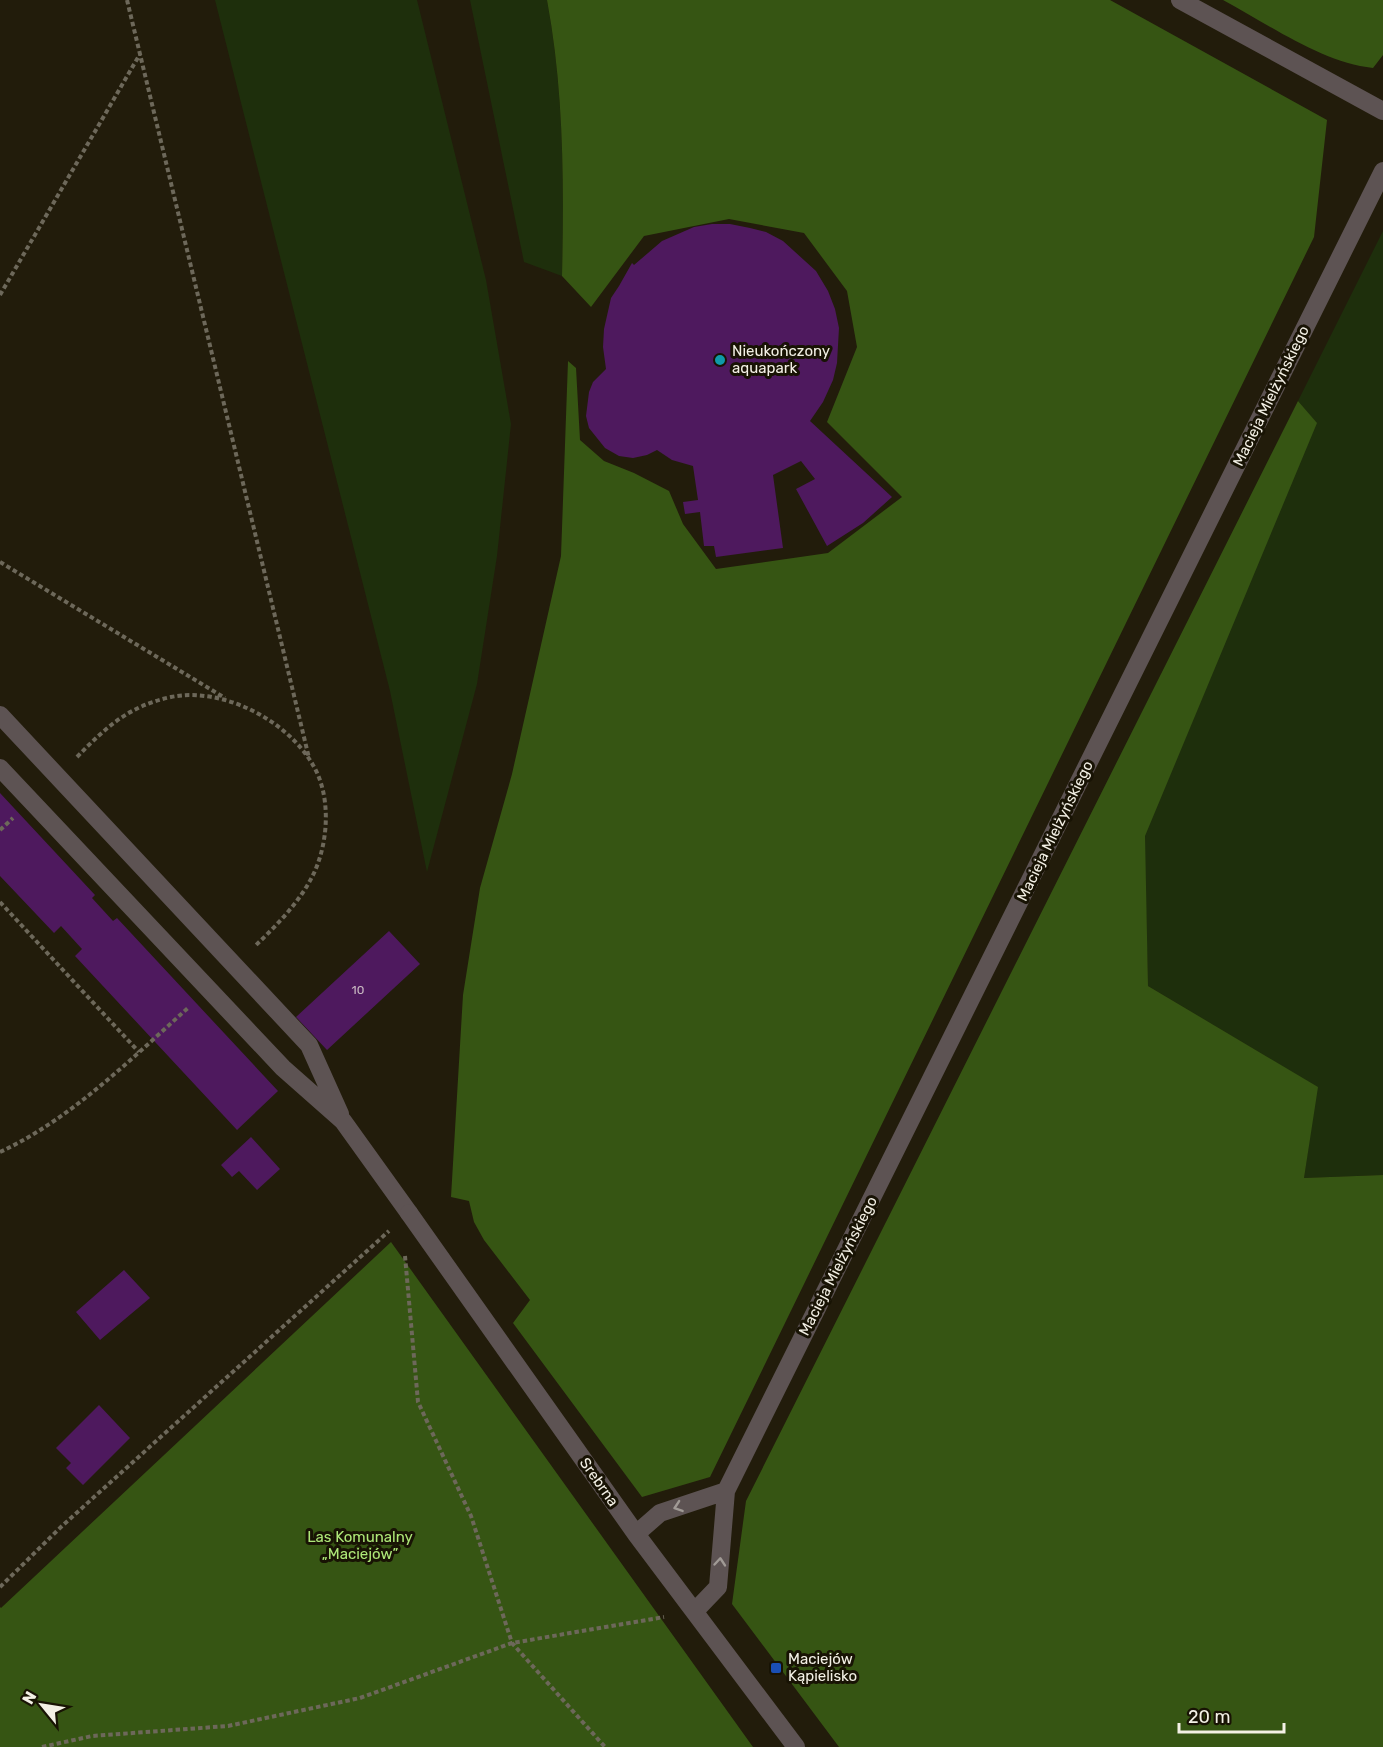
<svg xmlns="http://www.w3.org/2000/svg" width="1383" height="1747" viewBox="0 0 1383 1747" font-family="Rubik,sans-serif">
	<rect width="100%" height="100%" fill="#221c0b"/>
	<path fill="#1e2f0c" d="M215,0H417L486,280L511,424L497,556L477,684L427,872L390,691Z
		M470,0H547C564,91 564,184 562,276L524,262Z
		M1383,231V1175L1304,1178L1317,1087L1148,986L1144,836L1316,423L1298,401Z"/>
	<path fill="#365513" d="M547,0H1110L1327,120L1314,237L710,1477L642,1497L513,1323L530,1300L484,1240L474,1222L469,1201L451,1197L463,995L480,888L512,774L561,556L568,361L576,368L580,440L604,461L634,473L669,491L683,524L716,569L828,553L902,497L827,422L857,347L847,291L804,233L729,219L644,236L591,307L562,276C564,184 564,91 547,0Z
		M1223,0H1383V55L1373,68C1322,63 1268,24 1223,0Z
		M1298,401L1317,423L1145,836L1148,986L1318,1087L1304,1178L1383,1175V1747H839L732,1604L746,1501Z
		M391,1242L753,1747H0V1607L1,1608Z"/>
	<path fill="#4e195e" d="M712,224H730L750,228L766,232L783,241L816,271L828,291L835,309L839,328L837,363L833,380L823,402L810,421L892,497L863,523L827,546L796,489L815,479L801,461L773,475L783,548L716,557L714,546H704L700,512L685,514L683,502L698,500L693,466L672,460L657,450L647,455L633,458L619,456L605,448L589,428L586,416L589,392L593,382L606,369L603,347L604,329L611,298L619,286L632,263L634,265L662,241L694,227Z
		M0,793L95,895L92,898L113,921L117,918L278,1091L237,1130L75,956L82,949L61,926L54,933L0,876Z
		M389,931L420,964L327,1050L296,1017Z
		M251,1137L280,1169L257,1190L239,1171L232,1177L221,1165Z
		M124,1270L150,1298L100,1340L76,1312Z
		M99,1405L130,1438L83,1485L66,1468L71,1463L56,1448Z"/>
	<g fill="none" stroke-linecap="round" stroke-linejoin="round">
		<path stroke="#6d685a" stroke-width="4" stroke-dasharray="4.5 3" stroke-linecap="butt" d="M127,0L309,758
			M0,295L140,54
			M0,562L225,698
			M77,757C106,727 129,706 171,697C225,686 296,724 318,775C331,806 327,848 312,877C298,904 276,926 254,947
			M0,830L13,818
			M0,902L139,1052
			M0,1152C71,1119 131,1059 189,1007
			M405,1256L418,1402L471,1516L512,1643L605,1747
			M0,1587L62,1526L389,1231
			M42,1747L92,1736L228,1726L360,1698L512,1643L664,1617"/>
		<path stroke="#5d5353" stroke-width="18" d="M1180,0L1383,111
			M0,715L309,1045L340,1114
			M0,768L283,1068L343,1121L409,1213"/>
		<path stroke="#5d5353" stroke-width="18" d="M409,1213L636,1534L796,1747
			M636,1534L660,1513L726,1491
			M695,1611L718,1587L726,1491L1383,171"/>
	</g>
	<defs><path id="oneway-chevron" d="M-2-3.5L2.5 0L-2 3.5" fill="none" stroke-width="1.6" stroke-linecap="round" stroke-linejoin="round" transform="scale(1.5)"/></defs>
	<g stroke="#a09a95">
		<use href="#oneway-chevron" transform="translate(678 1507) rotate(161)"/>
		<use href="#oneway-chevron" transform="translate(720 1562) rotate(-85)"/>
	</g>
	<circle fill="#0f9aa8" stroke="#181304" stroke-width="2" cx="720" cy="360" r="6"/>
	<rect fill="#1a4fb4" stroke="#181304" stroke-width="2" x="770" y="1662" width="12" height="12" rx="3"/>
	<g text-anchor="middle" stroke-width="6" stroke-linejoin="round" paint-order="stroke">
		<g font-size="12" fill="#cabac3">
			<text x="358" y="994">10</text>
		</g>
		<g font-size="15" fill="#f3f0e5" stroke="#181304" text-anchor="start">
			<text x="732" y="356">Nieukończony<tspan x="732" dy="17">aquapark</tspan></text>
			<text x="788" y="1664">Maciejów<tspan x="788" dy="17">Kąpielisko</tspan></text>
		</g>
		<g font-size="15" fill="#f3f0e5" stroke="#181304">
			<text transform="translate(1271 396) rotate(-64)" y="5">Macieja Mielżyńskiego</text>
			<text transform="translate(1055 831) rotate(-64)" y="5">Macieja Mielżyńskiego</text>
			<text transform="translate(838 1266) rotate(-63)" y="5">Macieja Mielżyńskiego</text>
			<text transform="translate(599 1482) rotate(55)" y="5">Srebrna</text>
		</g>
		<g font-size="15" fill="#aee878" stroke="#181304">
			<text x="360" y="1542">Las Komunalny<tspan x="360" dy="17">„Maciejów”</tspan></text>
		</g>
	</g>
	<g transform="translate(42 1705) rotate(300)" stroke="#181304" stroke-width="4.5" paint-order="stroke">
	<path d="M0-4.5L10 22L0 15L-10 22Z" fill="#f3f0e5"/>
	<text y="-9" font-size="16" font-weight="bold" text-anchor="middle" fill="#f3f0e5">N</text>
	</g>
	<path d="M1179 1723v9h105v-9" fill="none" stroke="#f3f0e5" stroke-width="3"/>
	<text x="1188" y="1723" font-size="18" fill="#f3f0e5" stroke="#181304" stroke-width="4.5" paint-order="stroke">20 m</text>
</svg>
